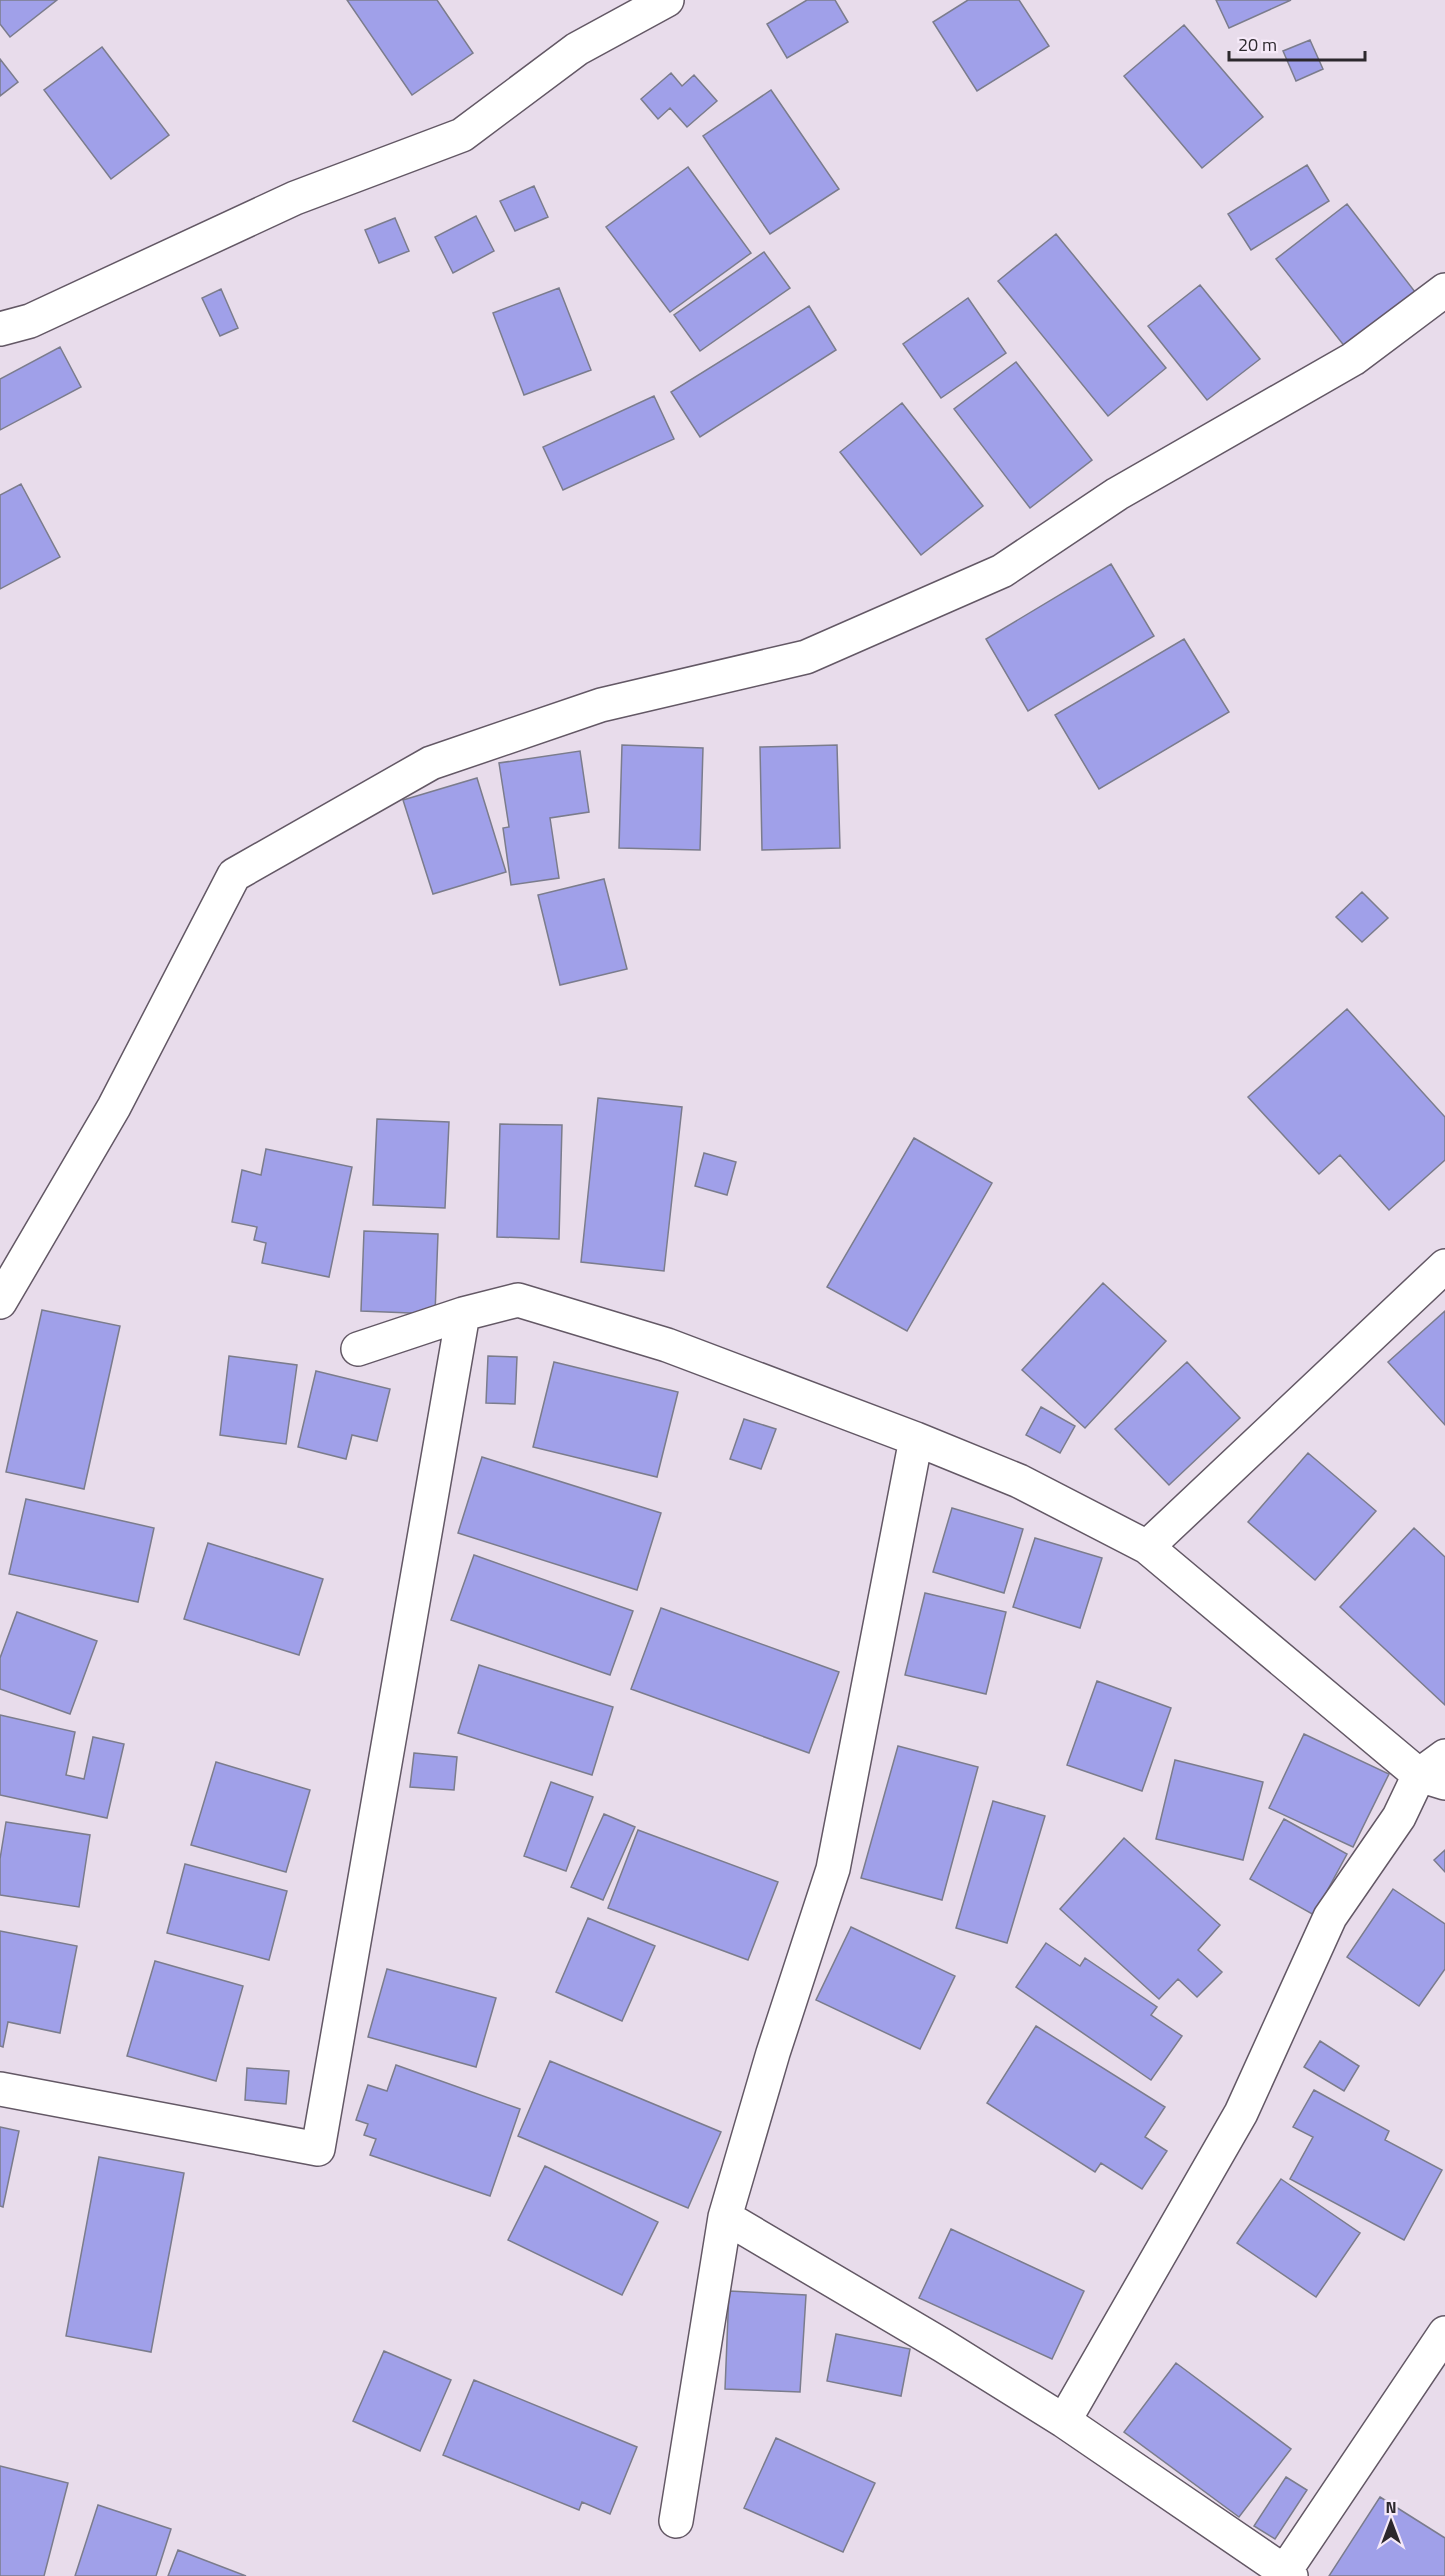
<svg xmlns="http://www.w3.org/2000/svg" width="1445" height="2576" viewBox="0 0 1445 2576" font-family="'Titillium Web',sans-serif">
	<rect width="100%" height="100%" fill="#e8dceb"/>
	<path fill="#a0a0e9" stroke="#7b7c8c" stroke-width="1.5" d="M0,0H57L10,37L0,24Z
		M347,0H437L473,53L412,95Z
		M807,0H835L848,22L787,58L767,24Z
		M968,0H1019L1049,46L977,91L933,22Z
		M1216,0H1291L1229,28Z
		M1184,25L1263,117L1202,168L1124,76Z
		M1310,40L1323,69L1296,81L1283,51Z
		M102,47L169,135L111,179L44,90Z
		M0,59L18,82L0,96Z
		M671,73L682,86L694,75L717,101L687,127L670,108L658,119L641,99Z
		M771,90L839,189L770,234L703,136Z
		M1307,165L1329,201L1251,250L1228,214Z
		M688,167L751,253L670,312L606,227Z
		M534,186L548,217L515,231L500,201Z
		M1347,204L1419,297L1349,352L1276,259Z
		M476,216L494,251L453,273L435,237Z
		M395,218L409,251L379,263L365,230Z
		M1056,234L1166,368L1108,416L998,281Z
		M764,252L790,288L700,351L674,315Z
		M1200,285L1260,359L1207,400L1148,326Z
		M559,288L591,370L524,395L493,313Z
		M221,289L238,328L220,336L202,298Z
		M968,298L1006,353L941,398L903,344Z
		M809,306L836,350L700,437L671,392Z
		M60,347L81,387L0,430V379Z
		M1016,362L1092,460L1030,508L954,409Z
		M654,396L674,439L563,490L543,447Z
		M902,403L983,506L921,555L840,452Z
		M21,484L60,557L0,589V495Z
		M1111,564L1154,636L1028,711L986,639Z
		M1184,639L1229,712L1099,789L1055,715Z
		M622,745L703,748L700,850L619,848Z
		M837,745L840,848L762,850L760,747Z
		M580,751L589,812L550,818L559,878L511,885L503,828L509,827L499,763Z
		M477,778L506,872L433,894L403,800Z
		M604,879L627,969L560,985L538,895Z
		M1362,892L1388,918L1362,942L1336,917Z
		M1347,1009L1445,1117V1160L1389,1210L1340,1155L1319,1174L1248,1097Z
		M598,1098L682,1107L664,1271L581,1262Z
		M377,1119L449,1122L445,1208L373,1205Z
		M500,1124L562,1125L559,1239L497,1237Z
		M914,1138L992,1183L907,1331L827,1287Z
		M266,1149L352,1167L329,1277L262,1263L266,1243L254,1240L257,1227L232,1222L242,1170L261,1175Z
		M704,1153L736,1162L727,1195L695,1186Z
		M364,1231L438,1234L435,1314L361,1311Z
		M1103,1283L1166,1341L1085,1428L1022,1370Z
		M42,1310L120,1326L84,1489L6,1472Z
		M1445,1311V1425L1388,1362Z
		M229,1356L297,1365L286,1444L220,1435Z
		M488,1356L517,1357L515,1404L486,1403Z
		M554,1362L678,1392L657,1477L533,1447Z
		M1187,1362L1240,1418L1169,1485L1115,1429Z
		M316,1371L390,1389L377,1441L352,1435L346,1459L298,1447Z
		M1041,1407L1075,1426L1060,1453L1026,1435Z
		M744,1419L776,1429L761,1469L730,1459Z
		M1308,1453L1376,1511L1315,1580L1248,1522Z
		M482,1457L661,1513L637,1590L458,1533Z
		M26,1499L154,1528L138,1602L9,1574Z
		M952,1508L1023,1529L1004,1593L933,1572Z
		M1414,1528L1445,1557V1705L1340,1607Z
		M1035,1538L1102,1558L1080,1628L1013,1607Z
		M208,1543L323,1579L299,1655L184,1619Z
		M474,1555L633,1611L610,1675L451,1620Z
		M925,1593L1006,1612L986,1694L905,1675Z
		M661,1608L839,1672L809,1753L631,1689Z
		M17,1612L97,1641L70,1714L0,1689V1658Z
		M479,1665L613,1707L592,1775L458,1733Z
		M1097,1681L1171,1708L1142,1791L1067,1765Z
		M0,1715L75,1732L66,1775L84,1779L93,1737L124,1744L107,1818L0,1795Z
		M1304,1734L1389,1774L1353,1847L1269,1808Z
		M898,1746L978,1767L942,1900L861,1878Z
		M414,1753L457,1757L454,1790L410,1787Z
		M1175,1760L1263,1782L1243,1860L1156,1839Z
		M216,1762L310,1790L286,1872L191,1845Z
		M551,1782L593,1797L566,1871L524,1856Z
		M993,1801L1045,1816L1007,1943L956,1928Z
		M604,1814L635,1827L603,1900L571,1887Z
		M1284,1819L1347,1854L1314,1915L1250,1879Z
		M6,1822L90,1835L79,1907L0,1895V1859Z
		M638,1830L778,1882L748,1960L608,1908Z
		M1124,1838L1220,1925L1198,1950L1222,1972L1197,1997L1178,1979L1159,1999L1060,1909Z
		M1445,1850V1872L1434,1860Z
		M185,1864L287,1891L269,1960L167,1933Z
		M1393,1889L1445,1924V1969L1419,2006L1347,1957Z
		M588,1918L655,1946L622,2021L556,1992Z
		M851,1927L955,1976L920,2049L816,2000Z
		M0,1931L77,1946L60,2033L8,2022L3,2047L0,2046Z
		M1046,1943L1080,1966L1085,1958L1157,2007L1151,2015L1182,2036L1151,2080L1016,1987Z
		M155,1961L243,1986L216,2081L127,2056Z
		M387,1969L496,1998L476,2067L368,2037Z
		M1036,2026L1165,2107L1145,2137L1167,2151L1142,2189L1101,2163L1095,2172L987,2103Z
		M1320,2041L1359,2066L1344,2091L1304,2067Z
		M550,2061L721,2132L688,2208L518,2136Z
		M396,2065L520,2109L490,2196L370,2155L376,2139L364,2135L368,2124L356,2120L368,2085L387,2091Z
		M247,2068L289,2071L286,2104L245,2100Z
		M1314,2090L1389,2131L1385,2140L1442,2170L1404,2240L1290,2179L1313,2137L1293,2127Z
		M0,2127L19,2131L3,2207L0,2206Z
		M99,2157L184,2173L151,2352L66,2336Z
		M545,2166L658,2222L622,2295L508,2240Z
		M1281,2179L1360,2233L1316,2297L1237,2243Z
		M951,2229L1084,2291L1052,2359L919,2298Z
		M729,2291L806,2295L800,2392L725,2389Z
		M836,2334L910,2349L901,2396L827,2381Z
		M384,2351L451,2380L420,2451L353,2421Z
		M1176,2363L1291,2449L1239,2517L1124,2432Z
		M474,2380L637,2447L610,2514L582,2502L579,2510L443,2455Z
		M776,2438L875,2483L843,2552L744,2508Z
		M0,2466L68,2483L44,2576H0Z
		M1286,2477L1307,2490L1275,2539L1254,2526Z
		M1380,2497L1445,2538V2576H1329Z
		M98,2505L171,2529L156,2576H75Z
		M178,2550L246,2576H168Z"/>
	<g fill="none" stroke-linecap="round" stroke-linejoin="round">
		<g stroke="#635865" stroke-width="36">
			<path id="minor" d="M0,329L30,321L295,198L462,135L577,49L667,0
				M0,1302L114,1107L234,875L431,763L601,705L806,657L1002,571L1117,494L1353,359L1445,290
				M358,1349L463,1314L518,1300L667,1345L916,1439L1019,1481L1147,1547L1419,1775L1445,1783
				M1147,1547L1445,1266
				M0,2089L318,2149L463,1314
				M725,2217L942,2345L1064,2421L1291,2576
				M1064,2421L1241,2113L1330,1917L1399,1817L1419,1775L1445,1756
				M676,2521L725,2217L773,2053L833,1869L916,1439
				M1285,2571L1445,2333"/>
		</g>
		<use href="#minor" stroke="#fff" stroke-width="33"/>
	</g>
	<g transform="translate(1391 2522)" stroke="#f5e9f8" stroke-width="4.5" paint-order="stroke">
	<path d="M0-4.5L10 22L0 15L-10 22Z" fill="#2c282d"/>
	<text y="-9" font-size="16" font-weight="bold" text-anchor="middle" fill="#2c282d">N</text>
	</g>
	<path d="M1229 51v9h136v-9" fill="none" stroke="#2c282d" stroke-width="3"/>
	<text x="1238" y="51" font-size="18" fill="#2c282d" stroke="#f5e9f8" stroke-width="4.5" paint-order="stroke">20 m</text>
</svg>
